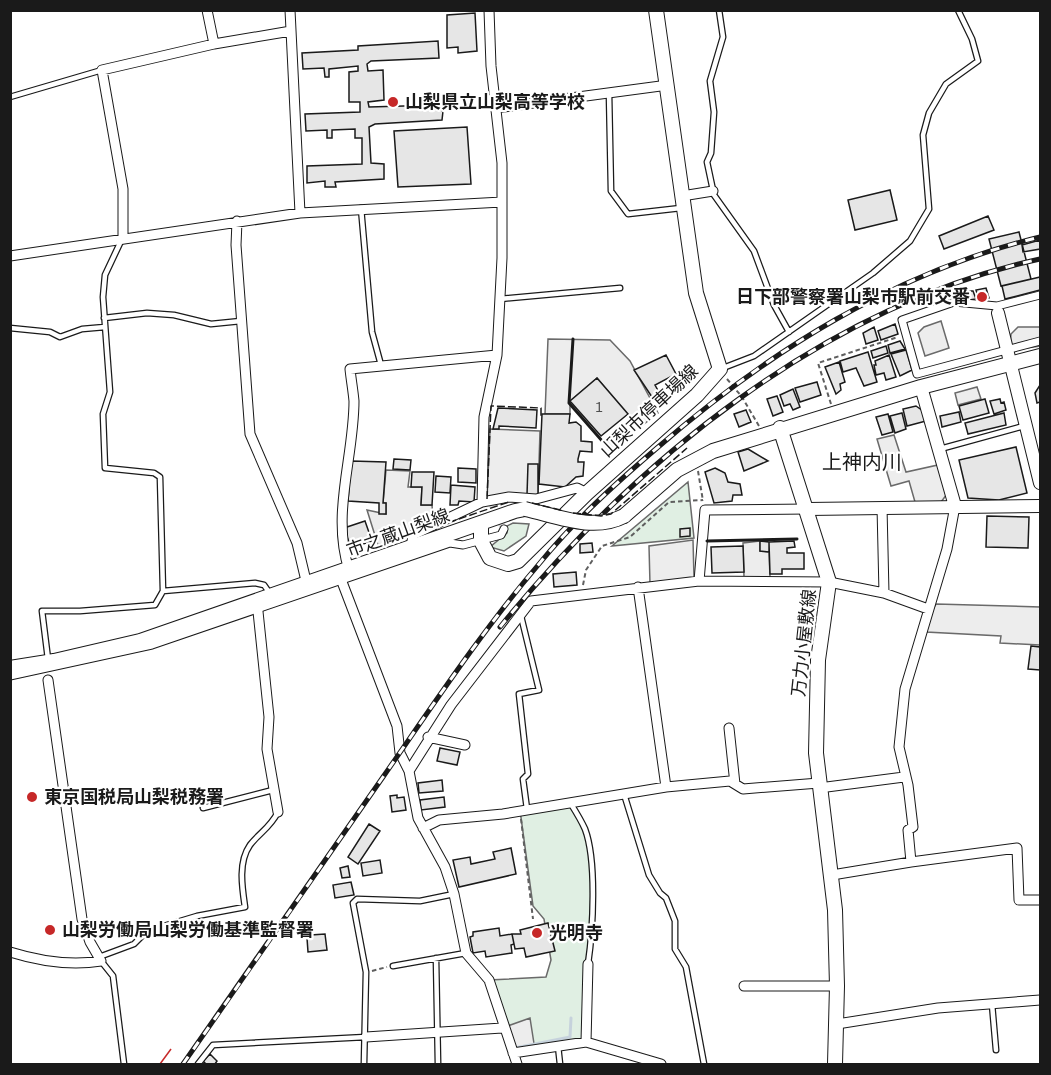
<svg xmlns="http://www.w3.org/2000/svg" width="1051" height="1075" viewBox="0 0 1051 1075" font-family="'Archivo Narrow','Noto Sans JP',sans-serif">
	<rect width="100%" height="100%" fill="#fff"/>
	<path fill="#e0efe3" stroke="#6a6a6a" stroke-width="1.5" d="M688,482L694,538L612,546Z
		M513,523L529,524L526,536L504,551L490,547L507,533V526Z
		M570,802L585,830L589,852L594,924L588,965L586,1042L535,1050L502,1028L489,980L546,977L551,960L544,919L533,906L520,810Z"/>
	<path fill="#ededed" stroke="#6a6a6a" stroke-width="1.5" d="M941,321L949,348L925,356L918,333L924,327Z
		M1018,327H1040V346L1013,350L1010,345L1011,334Z
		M548,339L610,340L630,361L658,413L639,428L597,378L570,401V414H545Z
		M977,387L981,399L958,405L955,393Z
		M490,429L540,431L538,495L487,499Z
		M894,435L906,472L938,465L947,494L941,502H915L909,481L891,486L877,439Z
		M386,470L410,471L408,487H422L421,505H432L433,518L402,538L378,545L367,510L386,514V503H383Z
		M693,540L694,578L650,584L649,546Z
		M760,541V551L769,552L770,577H744L743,543Z
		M936,604L1040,607V645L1000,643L1001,636L926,632L928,617Z
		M530,1018L535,1050L513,1053L502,1028Z"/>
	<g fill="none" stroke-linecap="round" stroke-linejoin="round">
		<path stroke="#c6d2dc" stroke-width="3" d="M515,1048L570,1037L571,1018"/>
	</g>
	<path fill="#e6e6e6" stroke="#1a1a1a" stroke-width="1.5" d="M475,13L477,51L458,53V47L447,48V15Z
		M438,41L439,58L371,61L367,64L368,71L383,70L384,100L368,102L369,107L439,105L440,110L443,111L442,120L375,124L369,127L371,163L384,164V179L335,182L336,187H325V181L307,183V166L362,164V138H355V129L332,130V138H327V130L306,131L305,114L360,112V102H349V72L358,71V66L329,69V77H325L324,68L303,69L302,53L358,50V46Z
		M467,127L471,184L398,187L394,131Z
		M890,190L897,220L855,230L848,200Z
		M988,216L994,230L944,249L939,236Z
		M1019,232L1031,279L1001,286L989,239Z
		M1040,240V249L1023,252L1022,245Z
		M1040,277V290L1005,299L1002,286Z
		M986,288L989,298L979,300L976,290Z
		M969,291H973L976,299L969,300L967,295L958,300L956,294Z
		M895,324L898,334L881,340L878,331Z
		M874,327L878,340L866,344L863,333Z
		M900,341L905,349L890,353L888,345Z
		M886,346L888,353L873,358L871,351Z
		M906,350L912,370L900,376L891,354Z
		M868,352L877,382L864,386L856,368L843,372L840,361Z
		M666,355L676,374L655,385L660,394L652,397L634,370Z
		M889,355L896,377L886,380L884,373L876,375L874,365H876L875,361Z
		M839,362L845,382L840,384L841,390L836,394L825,367Z
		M597,378L628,414L601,436L570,401Z
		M817,382L821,395L800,402L795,388Z
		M1040,385V402L1037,403L1035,393Z
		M793,389L800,407L793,410L790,404L784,406L780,395Z
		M777,396L783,412L773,416L767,399Z
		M985,399L989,413L963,420L959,406Z
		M1000,399L1001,403L1004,402L1006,410L994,414L990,401Z
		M916,406L923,411L926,421L907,426L903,409Z
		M498,408L537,410L536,428L499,426V429H493Z
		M746,410L751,422L739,427L734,414Z
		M959,412L961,422L942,427L940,416Z
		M902,413L906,429L895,433L890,416Z
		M1004,413L1006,425L968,434L965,423Z
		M542,414H570L569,423L576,422L581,426V441L592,442V452L580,451L578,459V462H584L583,476L576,477L565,487L539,484Z
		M888,414L893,432L882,435L876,417Z
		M631,418L636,424L624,433L620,427Z
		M620,427L627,436L613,450L605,442Z
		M1016,447L1027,493L999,500L968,498L959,460Z
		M748,449L768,461L744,471L738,452Z
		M394,459L411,460L410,470L393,469Z
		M351,461L386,462L383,503H386V514H379V503L348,501Z
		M528,464H538V495H527Z
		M458,468L476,469V483L458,482Z
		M715,468L725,473L728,482L740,484L742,495H733L732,501L714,503L705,472Z
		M412,472H434L432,505H421L422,487H411Z
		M436,476L451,477L450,493L435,492Z
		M451,485L475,487L474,502L459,501L458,505H450Z
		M987,516L1029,517L1028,548L986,547Z
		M365,521L372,541L351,548L344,528Z
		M690,528V536L680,537V529Z
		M760,541L769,542V552L760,551Z
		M794,541L795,547L787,548V553H804V569H782V574H770L769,542Z
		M592,543L593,552L580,553V544Z
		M743,546L744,572L712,573L711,547Z
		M576,572L577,585L554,587L553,574Z
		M1031,646L1040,647V670L1028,669Z
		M440,748L460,752L457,765L437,761Z
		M442,780L443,791L419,793L418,783Z
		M397,795V798L404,797L406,810L392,812L390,796Z
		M444,797L445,807L421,810L420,800Z
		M369,824L380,831L358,864L348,857Z
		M511,848L516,874L459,887L453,860L470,857L471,864L495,859L493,852Z
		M380,860L382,873L363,876L361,863Z
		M348,866L350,877L342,878L340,868Z
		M351,882L354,895L335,898L333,885Z
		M548,923L555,951L526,957L524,948L515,949L512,934H521L520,930Z
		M499,928L500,936L512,934L514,944L511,945L512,953L486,957L485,951L473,953L470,937L473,936V932Z
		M325,934L327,950L308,952L307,938H312L311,935Z
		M210,1054L217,1061L215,1064H206L203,1061Z"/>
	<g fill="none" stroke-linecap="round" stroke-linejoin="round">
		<path stroke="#ddd" stroke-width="7" stroke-dasharray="7 3.5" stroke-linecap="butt" d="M490,501L504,529"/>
		<g stroke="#1a1a1a" stroke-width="7">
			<path id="service" d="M719,10L723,37L710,81L714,112L711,153L707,162L714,195L754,251L774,305L789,332
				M609,93L611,191L628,214L681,208
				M10,97L102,70
				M361,208L372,332L381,365
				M500,299L620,288
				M104,318L147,313L174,315L211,324L241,321
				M10,328L50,332L60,337L82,329L105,327
				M723,368L754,356L873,273L910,241L929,209L923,135L929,113L946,84L978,61L972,39L958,10
				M940,449L1024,426
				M163,591L255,583L264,585L271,595
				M521,616L539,690L519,694L528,774L523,779L527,809
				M48,659L42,611H80L155,605L163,591L160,477L154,473L105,468L103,414L110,392L103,297L105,275L121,241
				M624,794L649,875L660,893L666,898L675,921V949L686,967L704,1064
				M571,804C576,812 581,820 585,829C597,861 593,930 588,964
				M203,808L273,790
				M99,957L134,944L147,931L197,916L245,907C242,887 238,862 250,845C260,832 270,828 278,812
				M436,958L438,1064
				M101,961L113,976L124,1064
				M393,966L466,953
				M992,1004L996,1050
				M558,1046L560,1064
				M198,1064L213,1045L366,1037
				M364,1064L366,972L353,903L357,899L420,901L454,894"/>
		</g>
		<g stroke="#1a1a1a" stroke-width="9">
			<path id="pedestrian" d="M1040,295L997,306L954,302L902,320L917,374L1040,341
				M10,676L152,645L450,543L463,545L501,535L504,529"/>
		</g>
		<g stroke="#1a1a1a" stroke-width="11">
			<path id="minor" d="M207,10L214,44
				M290,10L300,213
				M496,108L668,85
				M682,196L713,191
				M237,221L236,245L250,434L297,543L307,585
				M123,238V189L102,70L214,44L291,31
				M10,256L300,213L502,202
				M482,502L484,417L497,355L502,258V163L491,66L489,10
				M882,507L884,593
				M411,548L413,535L482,502L509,497L536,499L577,488L587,493
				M349,570C331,514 354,457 354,401C353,390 351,379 350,369L497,355
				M339,574L397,726L400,753L409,771L418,818L445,867L454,894L466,953L489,980L517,1064
				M699,581L705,510L808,509
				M638,587L666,787
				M257,602L269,717L267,749L278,812
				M729,728L735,784
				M428,737L465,745
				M409,771L451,705L531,601L699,581L829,582L884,593L928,609
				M819,788L904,777
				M423,828L439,820L503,814L666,787L730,781L743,789L819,783
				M911,862L1017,848L1019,900H1040
				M832,875L911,862L908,830L913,827L908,785L899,747L905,689L947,549L955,506
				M10,952C39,961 71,966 101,961L90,942L82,919L48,680
				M744,986H837
				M837,1024L938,1008L1040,1000
				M366,1037L502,1028
				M586,1042L588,964
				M513,1053L586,1042L661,1064"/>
		</g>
		<g stroke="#1a1a1a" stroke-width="14">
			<path id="tertiary" d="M998,313L1040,483
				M921,387L955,506
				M808,509L1040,506"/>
		</g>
		<g stroke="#1a1a1a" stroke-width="16">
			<path id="secondary" d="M780,428L829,582L818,660L816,753L835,910L837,986L835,1064
				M624,516L677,470L713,451L921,387L1040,356
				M481,523V541L490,558L508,564L518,561L587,493L697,395L720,369L696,293L656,10
				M10,668L54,661L140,641L515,511L525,509"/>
		</g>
		<path stroke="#5f5f5f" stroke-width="2" stroke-dasharray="4.5 3" stroke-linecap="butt" d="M727,379L742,397L759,426
			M831,404L818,363L898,337
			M698,471L703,501
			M583,585L586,570L602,546L630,537L669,502L703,500
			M521,819L533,919
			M372,971L387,967"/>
		<use href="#service" stroke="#fff" stroke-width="4.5"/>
		<use href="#pedestrian" stroke="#fff" stroke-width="7"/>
		<use href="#minor" stroke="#fff" stroke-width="9"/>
		<use href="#tertiary" stroke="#fff" stroke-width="12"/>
		<use href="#secondary" stroke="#fff" stroke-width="14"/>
		<g stroke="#1a1a1a" stroke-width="5">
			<path id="rail" d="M500,627C637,459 825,306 1040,259
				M183,1064C250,969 316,873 383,777C433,705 482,631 539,564C574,521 615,484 657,448C769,351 895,272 1040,237"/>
		</g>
		<use href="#rail" stroke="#fff" stroke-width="3" stroke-dasharray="9" stroke-linecap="butt"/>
		<g stroke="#1a1a1a" stroke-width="16" stroke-linecap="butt">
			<path id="secondary-bridge" d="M525,509C557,516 593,532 624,516"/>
		</g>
		<use href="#secondary-bridge" stroke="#fff" stroke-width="14"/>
		<path stroke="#1a1a1a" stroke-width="1.5" stroke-dasharray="8 3" stroke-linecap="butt" d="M487,499L491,406L541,408V418
			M532,503L564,511
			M573,513L601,516L611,514L687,448
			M438,526L509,502"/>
		<path stroke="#1a1a1a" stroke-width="3" d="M573,339L569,403L610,450
			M707,541L797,539"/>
		<path stroke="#c62828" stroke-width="1.5" stroke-dasharray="21 4.5 3 4.5" stroke-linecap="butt" d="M160,1064L171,1049"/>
	</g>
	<g fill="#c62828" stroke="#fff" stroke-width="2">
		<circle cx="393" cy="102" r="6"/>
		<circle cx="982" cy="297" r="6"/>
		<circle cx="32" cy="797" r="6"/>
		<circle cx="50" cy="930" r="6"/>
		<circle cx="537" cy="933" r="6"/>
	</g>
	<g text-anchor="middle" stroke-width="4.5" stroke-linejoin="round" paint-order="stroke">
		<g font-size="15" fill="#4d4d4d">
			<text x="599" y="412">1</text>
		</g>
		<g font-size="18" font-weight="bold" fill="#1a1a1a" stroke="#fff" text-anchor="start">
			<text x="405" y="108">山梨県立山梨高等学校</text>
			<text x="970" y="303" text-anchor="end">日下部警察署山梨市駅前交番</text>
			<text x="44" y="803">東京国税局山梨税務署</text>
			<text x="62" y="936">山梨労働局山梨労働基準監督署</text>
			<text x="549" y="939">光明寺</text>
		</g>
		<g font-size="18" fill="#1a1a1a" stroke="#fff">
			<text transform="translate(649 411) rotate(-43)" y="6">山梨市停車場線</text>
			<text transform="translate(398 533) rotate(-20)" y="6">市之蔵山梨線</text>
			<text transform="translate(804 643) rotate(-84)" y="6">万力小屋敷線</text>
		</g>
		<g font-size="20" fill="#1a1a1a" stroke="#fff">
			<text x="862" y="469">上神内川</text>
		</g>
	</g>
	<rect width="1051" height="1075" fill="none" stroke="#1a1a1a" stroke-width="24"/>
</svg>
